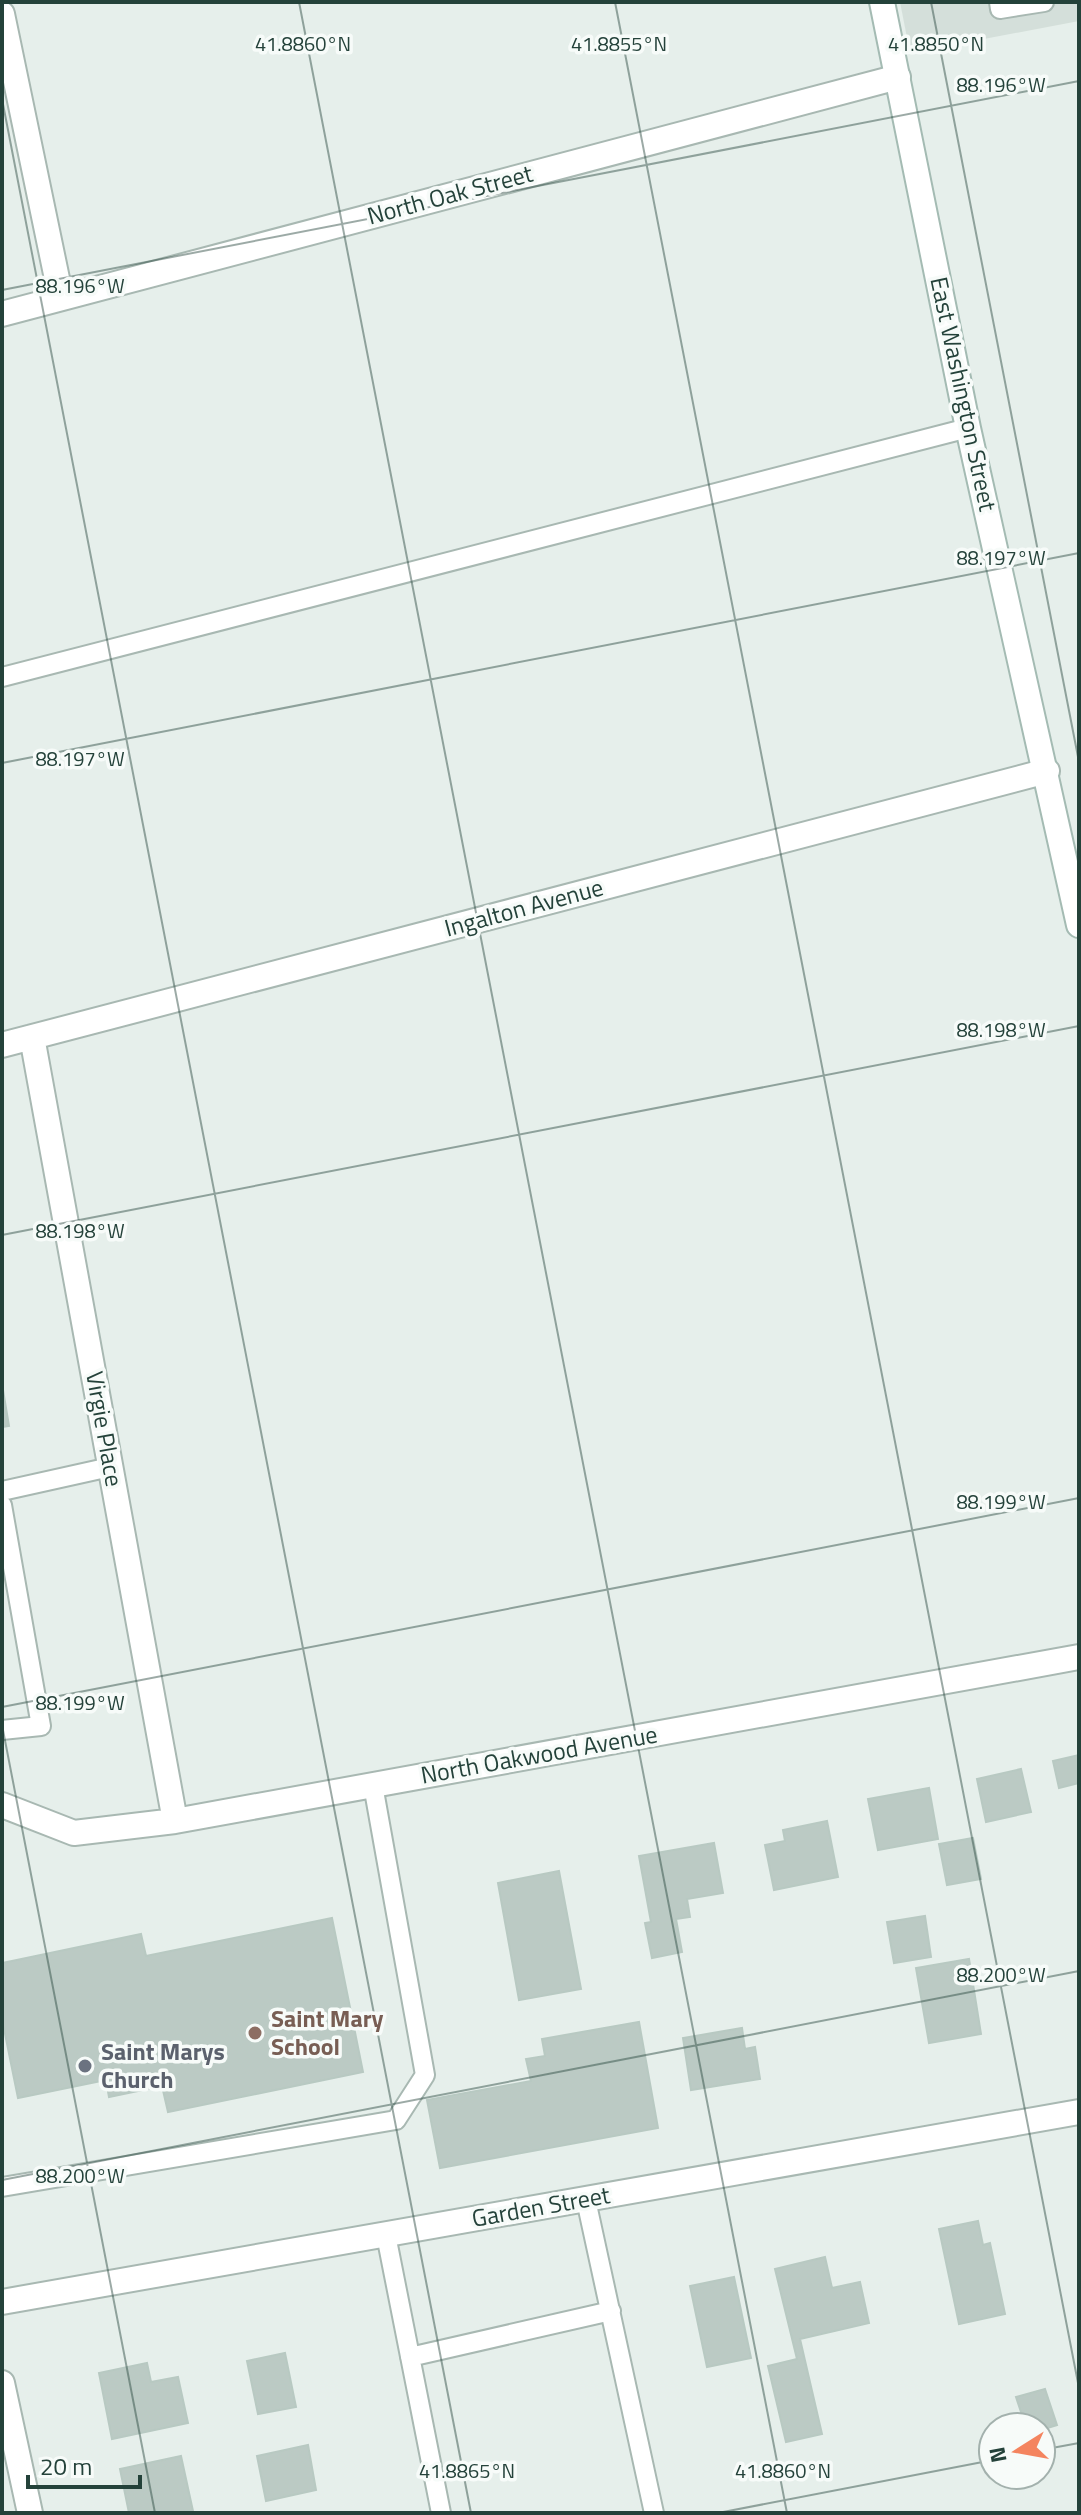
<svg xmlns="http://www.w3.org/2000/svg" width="1081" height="2515" viewBox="0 0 1081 2515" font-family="'Titillium Web',sans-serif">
	<rect width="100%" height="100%" fill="#e6efeb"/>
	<path fill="#d4dfda" d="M900,2H1079V21L910,53Z"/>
	<path fill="#bbcac4" stroke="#b8c9c2" stroke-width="2" d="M2,1384L9,1426L2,1427Z
		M1079,1755V1783L1059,1788L1053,1761Z
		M1021,1769L1031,1812L986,1822L977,1779Z
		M929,1788L938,1839L878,1850L868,1799Z
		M827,1821L838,1877L774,1890L765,1845L785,1841L783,1830Z
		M973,1838L981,1879L947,1885L939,1844Z
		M714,1843L723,1893L687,1899L690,1917L676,1919L682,1952L652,1958L645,1923L651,1922L639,1856Z
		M559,1871L581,1989L519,2000L498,1883Z
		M925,1916L931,1957L894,1963L887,1922Z
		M332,1918L363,2072L168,2112L162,2086L109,2097L106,2080L18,2098L2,2019V1963L141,1934L146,1956Z
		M969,1959L981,2034L929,2043L916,1968Z
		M639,2022L658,2128L440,2168L427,2100L531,2081L526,2059L545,2056L542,2039Z
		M742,2028L745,2049L755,2047L760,2079L691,2090L683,2038Z
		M978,2221L983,2245L990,2243L1005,2314L959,2324L939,2229Z
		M825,2257L832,2288L860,2282L869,2323L800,2339L822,2434L786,2442L768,2366L797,2359L775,2269Z
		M734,2277L751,2358L707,2367L690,2286Z
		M285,2353L296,2407L258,2414L247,2361Z
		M147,2363L151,2382L178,2377L188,2423L112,2439L99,2373Z
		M1045,2389L1057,2425L1041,2430L1026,2427L1016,2397Z
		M308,2445L316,2490L266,2501L257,2456Z
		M181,2456L193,2511L129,2513L120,2469Z"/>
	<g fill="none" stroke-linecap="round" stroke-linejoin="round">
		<g stroke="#a8b8b2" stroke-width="22">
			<path id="service" d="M999,2L1000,9L1044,2
				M2,677L968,428
				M2,1491L110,1467
				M2,1505L41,1726L2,1730
				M2,2187L396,2120L425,2075L373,1785
				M586,2200L654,2513
				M386,2235L441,2513
				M410,2357L611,2311"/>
		</g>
		<g stroke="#a8b8b2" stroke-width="28">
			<path id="minor" d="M2,14L61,298
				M2,314L898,77
				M32,1037L175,1821
				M2,1045L1047,771
				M2,1805L74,1833L175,1821L1079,1657
				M2,2302L1079,2112
				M2,2383L30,2513"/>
		</g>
		<g stroke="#a4bbb3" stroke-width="28">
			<path id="secondary" d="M882,2L968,428L1079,925"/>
		</g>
		<use href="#service" stroke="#fff" stroke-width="18"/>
		<use href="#minor" stroke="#fff" stroke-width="24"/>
		<use href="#secondary" stroke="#fff" stroke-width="24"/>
	</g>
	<path fill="none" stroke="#24423a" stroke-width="2" stroke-opacity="0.45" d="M299,2L787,2513M615,2L1079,2388M931,2L1079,762M2,99L471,2513M2,290L1079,81M2,763L1079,553M2,1235L1079,1026M2,1707L1079,1498M2,1725L155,2513M2,2180L1079,1971M1041,2450L1079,2443M718,2513L993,2460"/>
	<circle fill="#8d6e63" stroke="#f7fbf9" stroke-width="3" cx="255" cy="2033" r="8"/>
	<circle fill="#6b7280" stroke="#f7fbf9" stroke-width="3" cx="85" cy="2066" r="8"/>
	<g text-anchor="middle" stroke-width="7" stroke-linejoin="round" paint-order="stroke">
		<g font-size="24" fill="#24423a" stroke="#f7fbf9">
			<text transform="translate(450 195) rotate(-15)" y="8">North Oak Street</text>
			<text transform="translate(963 394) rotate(78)" y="8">East Washington Street</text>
			<text transform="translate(524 908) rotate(-15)" y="8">Ingalton Avenue</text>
			<text transform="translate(104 1429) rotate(80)" y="8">Virgie Place</text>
			<text transform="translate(539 1755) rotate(-10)" y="8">North Oakwood Avenue</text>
			<text transform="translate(541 2207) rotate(-10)" y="8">Garden Street</text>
		</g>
		<g font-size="24" font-weight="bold" fill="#785e54" stroke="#f7fbf9" text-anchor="start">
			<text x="271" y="2027">Saint Mary<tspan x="271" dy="28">School</tspan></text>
		</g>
		<g font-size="24" font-weight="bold" fill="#5b616d" stroke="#f7fbf9" text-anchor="start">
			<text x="101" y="2060">Saint Marys<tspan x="101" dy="28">Church</tspan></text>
		</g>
	</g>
	<g font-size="20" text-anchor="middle" fill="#24423a" stroke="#f7fbf9" stroke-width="7" stroke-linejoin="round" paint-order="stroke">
		<text x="303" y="51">41.8860°N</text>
		<text x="619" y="51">41.8855°N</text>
		<text x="936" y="51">41.8850°N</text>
		<text x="1001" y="92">88.196°W</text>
		<text x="80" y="293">88.196°W</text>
		<text x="1001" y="565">88.197°W</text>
		<text x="80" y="766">88.197°W</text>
		<text x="1001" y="1037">88.198°W</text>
		<text x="80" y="1238">88.198°W</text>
		<text x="1001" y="1509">88.199°W</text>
		<text x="80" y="1710">88.199°W</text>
		<text x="1001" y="1982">88.200°W</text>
		<text x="80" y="2183">88.200°W</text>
		<text x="467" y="2478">41.8865°N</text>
		<text x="783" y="2478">41.8860°N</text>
	</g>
	<rect width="1081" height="2515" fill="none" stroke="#24423a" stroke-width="8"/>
	<g transform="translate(1017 2451) rotate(259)"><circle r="38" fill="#f7fbf9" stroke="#a3b1ad" stroke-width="2"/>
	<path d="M0-6L14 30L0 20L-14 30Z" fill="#f4845f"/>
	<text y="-12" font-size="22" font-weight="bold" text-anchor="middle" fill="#24423a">N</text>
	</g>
	<path d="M28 2475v12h112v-12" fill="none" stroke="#24423a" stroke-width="4"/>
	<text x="40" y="2475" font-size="24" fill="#24423a" stroke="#f7fbf9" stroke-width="6" paint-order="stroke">20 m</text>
</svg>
